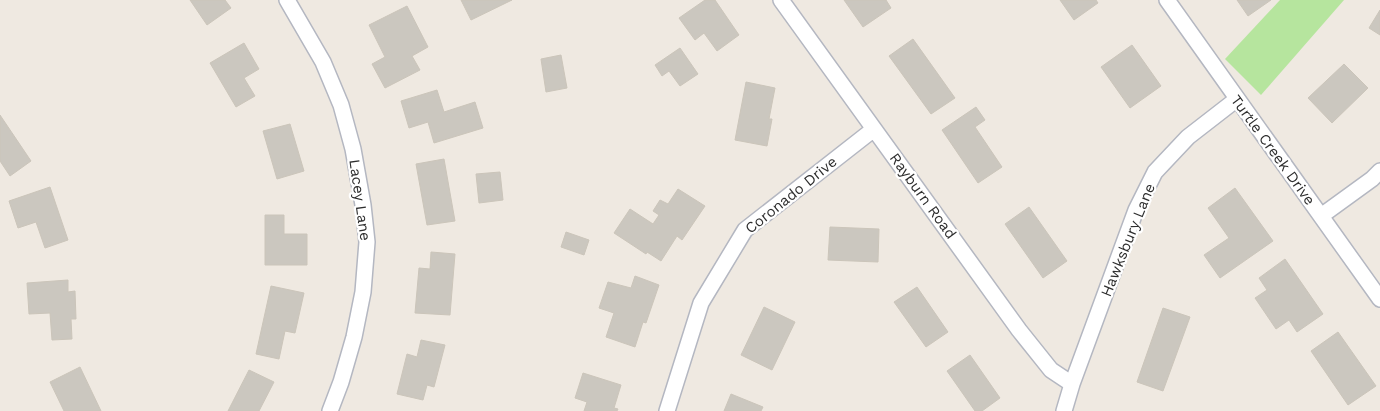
<svg xmlns="http://www.w3.org/2000/svg" width="1380" height="411" viewBox="0 0 1380 411" font-family="'Work Sans',sans-serif">
	<rect width="100%" height="100%" fill="#efe9e1"/>
	<path fill="#b6e59e" d="M1280,0H1344L1261,95L1225,59Z"/>
	<path fill="#cbc7bf" stroke="#cbc5ba" d="M190,0H225L231,8L207,25Z
		M461,0H512L471,20Z
		M705,0H715L739,35L717,51L704,33L695,40L679,18Z
		M844,0H886L891,8L863,27Z
		M1060,0H1096L1098,3L1074,20Z
		M1237,0H1271L1248,16Z
		M407,6L428,47L412,56L420,70L385,88L372,64L385,57L369,25Z
		M1380,10V35L1369,28Z
		M913,39L955,98L931,114L889,56Z
		M244,43L259,69L244,78L255,96L236,107L210,63Z
		M1132,45L1161,86L1130,108L1101,67Z
		M680,48L698,74L680,86L669,71L662,76L655,65Z
		M561,55L567,88L546,92L541,59Z
		M1344,64L1368,88L1332,123L1308,98Z
		M746,82L775,88L769,119H772L767,146L735,140Z
		M437,90L444,112L475,102L483,128L434,143L428,122L409,128L401,101Z
		M976,107L985,120L975,127L1002,167L978,183L942,130Z
		M0,115L31,161L10,176L0,161Z
		M290,124L304,171L277,179L263,131Z
		M444,159L455,221L427,225L416,164Z
		M500,172L503,200L479,203L476,174Z
		M50,187L68,240L45,248L36,222L18,228L9,201Z
		M1235,188L1273,241L1220,278L1204,255L1229,238L1208,208Z
		M678,189L705,206L682,240L677,236L661,261L647,252L646,254L614,233L630,209L653,224L659,215L653,211L660,200L668,204Z
		M1029,207L1067,261L1043,278L1005,224Z
		M265,215H284V234H307V265H265Z
		M830,227L879,229L878,262L828,260Z
		M566,232L589,240L584,255L561,247Z
		M431,252L455,254L450,315L415,313L419,268L430,269Z
		M1285,259L1323,314L1297,332L1289,320L1276,329L1255,298L1267,290L1259,278Z
		M635,276L659,285L646,323L643,322L635,347L606,337L614,313L599,308L608,282L631,288Z
		M68,280V292L75,291L76,319H71L72,339L52,340L50,313L29,314L27,283Z
		M271,286L304,293L295,333L285,331L279,359L256,354Z
		M917,287L948,332L926,347L894,302Z
		M764,307L795,322L772,370L741,355Z
		M1163,308L1190,317L1163,391L1137,382Z
		M1338,332L1376,386L1348,405L1311,351Z
		M421,340L445,345L434,387L427,385L423,400L397,394L407,354L417,357Z
		M970,355L1000,398L982,411H975L947,371Z
		M80,367L101,411H64L50,382Z
		M249,370L274,382L259,411H228Z
		M583,373L621,385L614,408L618,409L617,411H584L587,402L575,398Z
		M731,394L763,407L761,411H724Z"/>
	<g fill="none" stroke-linecap="round" stroke-linejoin="round">
		<g stroke="#b4b7c1" stroke-width="18">
			<path id="street" d="M287,0L323,62L341,105L353,149L363,205L367,242L363,292L354,337L341,382L330,411
				M781,0L1019,330L1051,370L1072,384
				M1167,0L1380,299
				M1321,216L1372,179L1380,171
				M667,411L701,303L745,230L874,129
				M1064,411L1072,384L1136,210L1155,172L1188,137L1237,99"/>
		</g>
		<use href="#street" stroke="#fff" stroke-width="15"/>
	</g>
	<g text-anchor="middle" stroke-width="4.5" stroke-linejoin="round" paint-order="stroke">
		<g font-size="15" fill="#2e2e2e" stroke="#fff">
			<text transform="translate(1273 150) rotate(54)" y="5">Turtle Creek Drive</text>
			<text transform="translate(791 195) rotate(-39)" y="5">Coronado Drive</text>
			<text transform="translate(923 196) rotate(54)" y="5">Rayburn Road</text>
			<text transform="translate(360 200) rotate(82)" y="5">Lacey Lane</text>
			<text transform="translate(1128 240) rotate(-68)" y="5">Hawksbury Lane</text>
		</g>
	</g>
</svg>
